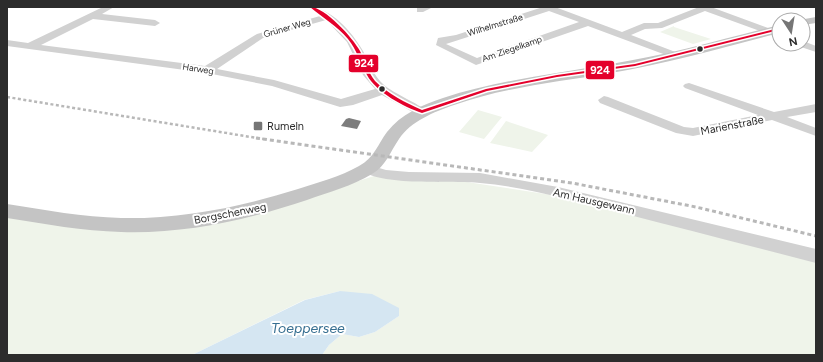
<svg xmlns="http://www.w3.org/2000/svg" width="823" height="362" viewBox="0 0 823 362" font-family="Figtree,sans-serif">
	<rect width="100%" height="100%" fill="#fff"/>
	<path fill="#eff4ea" d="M674,26V27L711,39L693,44L660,32Z
		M478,110L502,117L484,139L459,132Z
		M506,121L548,135L532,152L490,143Z
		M374,176L410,180L460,181L565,197L816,261V355H322L329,345L342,334L359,337L375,332L399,316L340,291L304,300L192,355H7V217L106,230L247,217Z"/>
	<path fill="#d5e6f2" d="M340,291L372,294L399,308V316L375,332L359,337L342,334L329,345L322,355H192L305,300Z"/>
	<path fill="#7d7d7d" d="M349,118L361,121L357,129L341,126L346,119Z"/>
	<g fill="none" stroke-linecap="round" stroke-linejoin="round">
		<path fill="#d1d1d1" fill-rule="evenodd" d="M103,7H114L102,14L155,20L160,23L155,26L93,19L41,45L205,66L257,34L320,16L308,7C331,7 352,32 363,51C370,64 373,75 384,85C393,93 425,107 428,112L422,116L418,115L382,95L353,105L340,107L272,86L207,73L7,46V40L28,43ZM326,20L347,42L363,75L375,89L341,99L274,80L217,69L263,38Z
			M420,7H433L423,12H417V8Z
			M543,7H555L622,32L644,23H658L699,7H711L779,32V38L705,11L662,28L645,29L631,35L678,53L679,55L678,57L674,58L588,26L476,65L436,45L438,38L456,35ZM549,11L579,22L477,58L446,44Z
			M803,41L816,46V52L798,46L797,44H803Z
			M689,83L774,112L816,104V112L787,117L816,128V136L772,120L693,136L676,133L600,103L598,100L604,96L608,97L684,127L693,128L758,115L685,88L683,86L685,84Z
			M369,165L386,170L409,172L480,173L558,187L816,249V263C751,246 687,230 622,213C576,202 527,187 480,183C458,180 374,187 362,169L364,166Z"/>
		<path fill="#c4c4c4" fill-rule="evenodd" d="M816,17V23L803,25V20H799Z
			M779,25V33C723,48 668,63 611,73C558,82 505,87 454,105C434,112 411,121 399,139C390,152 386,166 372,174C352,186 329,192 307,200C247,220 185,234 121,232C83,231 45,224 7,218V204C45,210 83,217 121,218C182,219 240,207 298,189C319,182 340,177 359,166C374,158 378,144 387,132C401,114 422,105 443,98C498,80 555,74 611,64C668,55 723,39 779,25Z"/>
		<path stroke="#b8b8b8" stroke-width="2.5" stroke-dasharray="3 2.5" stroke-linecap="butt" d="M7,97L263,139"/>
		<path stroke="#b8b8b8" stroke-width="3" stroke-dasharray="4 3" stroke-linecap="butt" d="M256,138L572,183L696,207L816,236"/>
		<g stroke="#fff" stroke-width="3">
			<path id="bus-1" d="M310,7C325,7 353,38 360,51C365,61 368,72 375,81C388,94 406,103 422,110L486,89L557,75L635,64L779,28V30L635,66L557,77L487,91L422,113C404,107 376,92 367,75C360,63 357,50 348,39C337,26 323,18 310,7Z"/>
		</g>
		<use href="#bus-1" fill="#e4002b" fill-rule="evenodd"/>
	</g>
	<g fill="#2c2c2c" stroke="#fff" stroke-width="1.5">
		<circle cx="700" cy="49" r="3.5"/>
		<circle cx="382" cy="89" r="3.5"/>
	</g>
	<rect fill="#767676" stroke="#fff" stroke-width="1.5" x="253" y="121" width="10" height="10" rx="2"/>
	<g text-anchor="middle" stroke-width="4" stroke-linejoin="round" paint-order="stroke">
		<g font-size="9" fill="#2c2c2c" stroke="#fff">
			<text transform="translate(495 25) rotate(-17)" y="3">Wilhelmstraße</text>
			<text transform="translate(287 28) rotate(-16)" y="3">Grüner Weg</text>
			<text transform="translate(512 49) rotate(-19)" y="3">Am Ziegelkamp</text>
			<text transform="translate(198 69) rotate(9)" y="3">Harweg</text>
		</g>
		<g font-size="11" fill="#2c2c2c" stroke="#fff">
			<text transform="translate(732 125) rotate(-11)" y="4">Marienstraße</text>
			<text transform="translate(594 201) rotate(13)" y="4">Am Hausgewann</text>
			<text transform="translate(230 213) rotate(-11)" y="4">Borgschenweg</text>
		</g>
		<g font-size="11" fill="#2c2c2c" stroke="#fff" text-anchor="start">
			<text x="267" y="130">Rumeln</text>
		</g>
		<g font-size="14" font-style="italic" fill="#376f91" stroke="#fff">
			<text x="308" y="333">Toeppersee</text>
		</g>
	</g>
	<g stroke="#fff" stroke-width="1.5">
		<rect x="348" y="54" width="31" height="19" rx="4" fill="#e4002b"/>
		<rect x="585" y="60" width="30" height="20" rx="4" fill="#e4002b"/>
	</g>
	<g font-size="11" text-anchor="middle" font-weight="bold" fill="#fff">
		<text x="364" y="67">924</text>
		<text x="600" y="74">924</text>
	</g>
	<rect width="823" height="362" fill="none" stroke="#2c2c2c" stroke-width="16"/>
	<g transform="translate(791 32) rotate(168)"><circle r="19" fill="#ffffff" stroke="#ababab"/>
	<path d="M0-3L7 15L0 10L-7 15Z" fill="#767676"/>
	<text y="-6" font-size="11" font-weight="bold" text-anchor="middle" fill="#2c2c2c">N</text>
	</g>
</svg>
